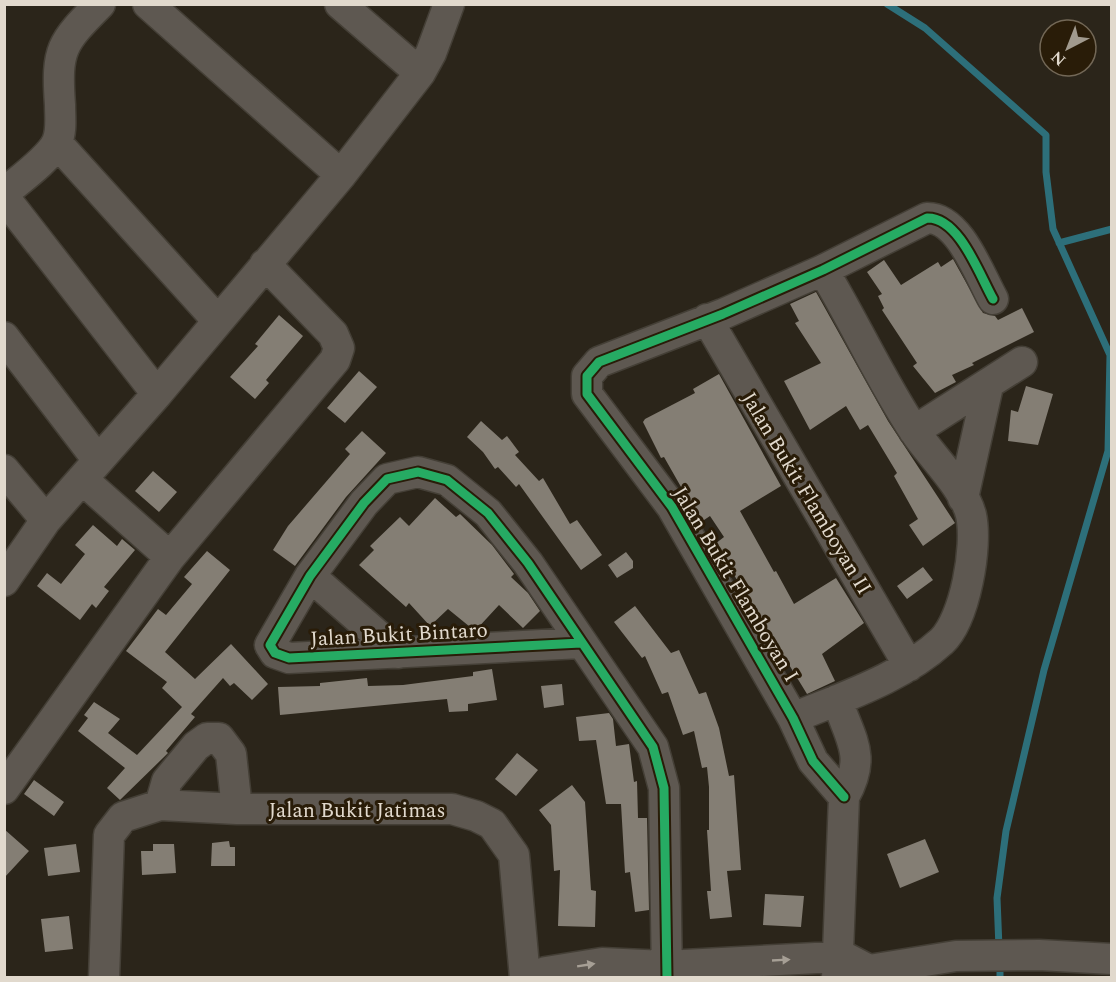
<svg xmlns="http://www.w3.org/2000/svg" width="1116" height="982" viewBox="0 0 1116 982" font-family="Spectral,serif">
	<rect width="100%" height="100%" fill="#2b251a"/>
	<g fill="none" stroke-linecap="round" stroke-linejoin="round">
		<path stroke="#2d6f7a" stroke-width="7" d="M887,4L925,28L1046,135V172L1053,229L1110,355L1108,451L1044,670L1006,831L997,898L999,948
			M1059,243L1112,229
			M1000,962V978"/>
	</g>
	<path fill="#847e74" d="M953,259L983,313L995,316L998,320L1022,308L1034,332L972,363L974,365L952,375L956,382L935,393L913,366L917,363L882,310L884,308L878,296L882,294L867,272L884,260L901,285L938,262L941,267Z
		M816,292L888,421L955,523L923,546L909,525L918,519L894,476L897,473L868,425L860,430L846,406L810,430L784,381L821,363L795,323L799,321L790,304Z
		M279,315L303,336L266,380L269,383L255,399L230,377L258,346L255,344Z
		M359,371L377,387L345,423L327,408Z
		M719,374L781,486L740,511L774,572L776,571L794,604L836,578L864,623L822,654L835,681L807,694L715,544L724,537L710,516L701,522L664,457L661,458L643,422L645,419L695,393L693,389Z
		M1026,386L1053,394L1038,445L1008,441L1011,410L1018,412Z
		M481,421L502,440L507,436L519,452L515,455L539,481L543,478L570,524L577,520L602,555L581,570L519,484L516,487L498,467L495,469L483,452L467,437Z
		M362,431L386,453L346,497L295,566L273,550L288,526L350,454L345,449Z
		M153,471L177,492L159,512L135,491Z
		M435,498L456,517L460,514L492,545L514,574L511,577L528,593L540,611L523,628L499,605L475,631L448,609L430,626L409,603L406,607L359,565L374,550L370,546L400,517L409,526Z
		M93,525L117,546L122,539L135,550L104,587L109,591L96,608L92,604L80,620L37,586L47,573L61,584L85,554L75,545Z
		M207,551L230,570L165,652L195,679L231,644L268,684L252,700L234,683L230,686L223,678L191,714L195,717L166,751L168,753L164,757L120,800L107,788L125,768L78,731L88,718L84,715L94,702L120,719L108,733L137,755L182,707L162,688L167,682L126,651L158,609L166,615L192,584L184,577Z
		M626,552L633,561V568L617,578L608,565Z
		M923,567L933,580L907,599L897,586Z
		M635,606L671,653L679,650L699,694L706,692L719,728L729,776L734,775L741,870L727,871L732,917L710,919L707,891H711L707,830H709V787L707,767L702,768L694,731L683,735L668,692L662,694L645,656L642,658L614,622Z
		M492,669L497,700L468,704V711L449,712L447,699L280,715L278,687L320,686V683L367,678L368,686L403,685L473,676V672Z
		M562,684L564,705L544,708L541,686Z
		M609,713L613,719L616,746L629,744L634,782L637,781L638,818H647L649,910L635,912L630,872L625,873L621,804H606L596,740L579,741L576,717Z
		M517,753L538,770L516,796L495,779Z
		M34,780L64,802L54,816L24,794Z
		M572,785L585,802L591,890L596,891L595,927L558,926L560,870L554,871L551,825L539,810Z
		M4,829L29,851L4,878Z
		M925,839L939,872L900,888L887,854Z
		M229,841L230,847H235V866H211L212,843Z
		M76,844L80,872L48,876L44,848Z
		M153,844H174L176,873L142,875L141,851H153Z
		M765,894L804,896L801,927L763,925Z
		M69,916L73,949L45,952L41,919Z"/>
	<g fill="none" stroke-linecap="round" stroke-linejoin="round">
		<g stroke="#443f36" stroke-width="33">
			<path id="minor" d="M148,4L341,175
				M340,4L420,73
				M57,143L218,321
				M4,193C18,181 50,158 57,142C62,131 60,117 60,105C56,49 61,43 100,4
				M4,197L157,394
				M707,319L909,666
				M4,337L97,459
				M914,431L1022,362
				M4,470L46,520
				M82,479L170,557
				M963,498L988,386
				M310,576L398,653
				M4,581L46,520L157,394L341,175L420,73L431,53L449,4
				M581,643L289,658L275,653L270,645L310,576L364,503L387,479L418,472L447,480L488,513L528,563L653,747L664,788L667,978
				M793,718C843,697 902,678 942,641C965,619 978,546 971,515C964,487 932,457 915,432C881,381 855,323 823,270
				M4,789L170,557L335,360L339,348L333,334L265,264
				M844,797L813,761L793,718L672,507L587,394V376L599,362L723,314L823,270L927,218C959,217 979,274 993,299
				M160,805L167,781L196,746L207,738H219L231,754L237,809
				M104,978L109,835L123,817L160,805L237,809H452L476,816L492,824L514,855L525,978
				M529,978L546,972L602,963L665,966L835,957L846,958L869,970
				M837,978L844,797C867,756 851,741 837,700
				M853,978L869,970L956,956L1039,955L1112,959"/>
		</g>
		<use href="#minor" stroke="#5e5851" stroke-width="30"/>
		<g stroke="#291c08" stroke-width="13">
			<path id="cycleway" d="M581,643L289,658L275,653L270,645L310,576L364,503L387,479L418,472L447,480L488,513L528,563L653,747L664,788L667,978
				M844,797L813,761L793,718L672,507L587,394V376L599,362L723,314L823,270L927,218C959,217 979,274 993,299"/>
		</g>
		<use href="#cycleway" stroke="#26ab63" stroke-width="9"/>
	</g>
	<defs><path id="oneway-solid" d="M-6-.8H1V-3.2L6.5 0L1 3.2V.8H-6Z" transform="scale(1.5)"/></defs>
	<g fill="#a69f95">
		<use href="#oneway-solid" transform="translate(781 960) rotate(-3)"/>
		<use href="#oneway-solid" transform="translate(586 965) rotate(-9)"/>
	</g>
	<g text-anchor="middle" stroke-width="6" stroke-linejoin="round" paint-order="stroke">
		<g font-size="21" fill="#e1d9cd" stroke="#291c08">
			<text transform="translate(807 493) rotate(59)" y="7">Jalan Bukit Flamboyan II</text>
			<text transform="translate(736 584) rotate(59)" y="7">Jalan Bukit Flamboyan I</text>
			<text transform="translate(399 634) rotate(-3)" y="7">Jalan Bukit Bintaro</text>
			<text x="357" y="817">Jalan Bukit Jatimas</text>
		</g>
	</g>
	<rect width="1116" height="982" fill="none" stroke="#e1d9cd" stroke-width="12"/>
	<g transform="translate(1068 48) rotate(222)"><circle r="28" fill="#291c08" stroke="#736857" stroke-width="1.5"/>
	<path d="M0-4.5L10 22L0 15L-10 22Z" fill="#a19a8e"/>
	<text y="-9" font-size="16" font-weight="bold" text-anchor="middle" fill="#e1d9cd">N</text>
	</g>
</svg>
